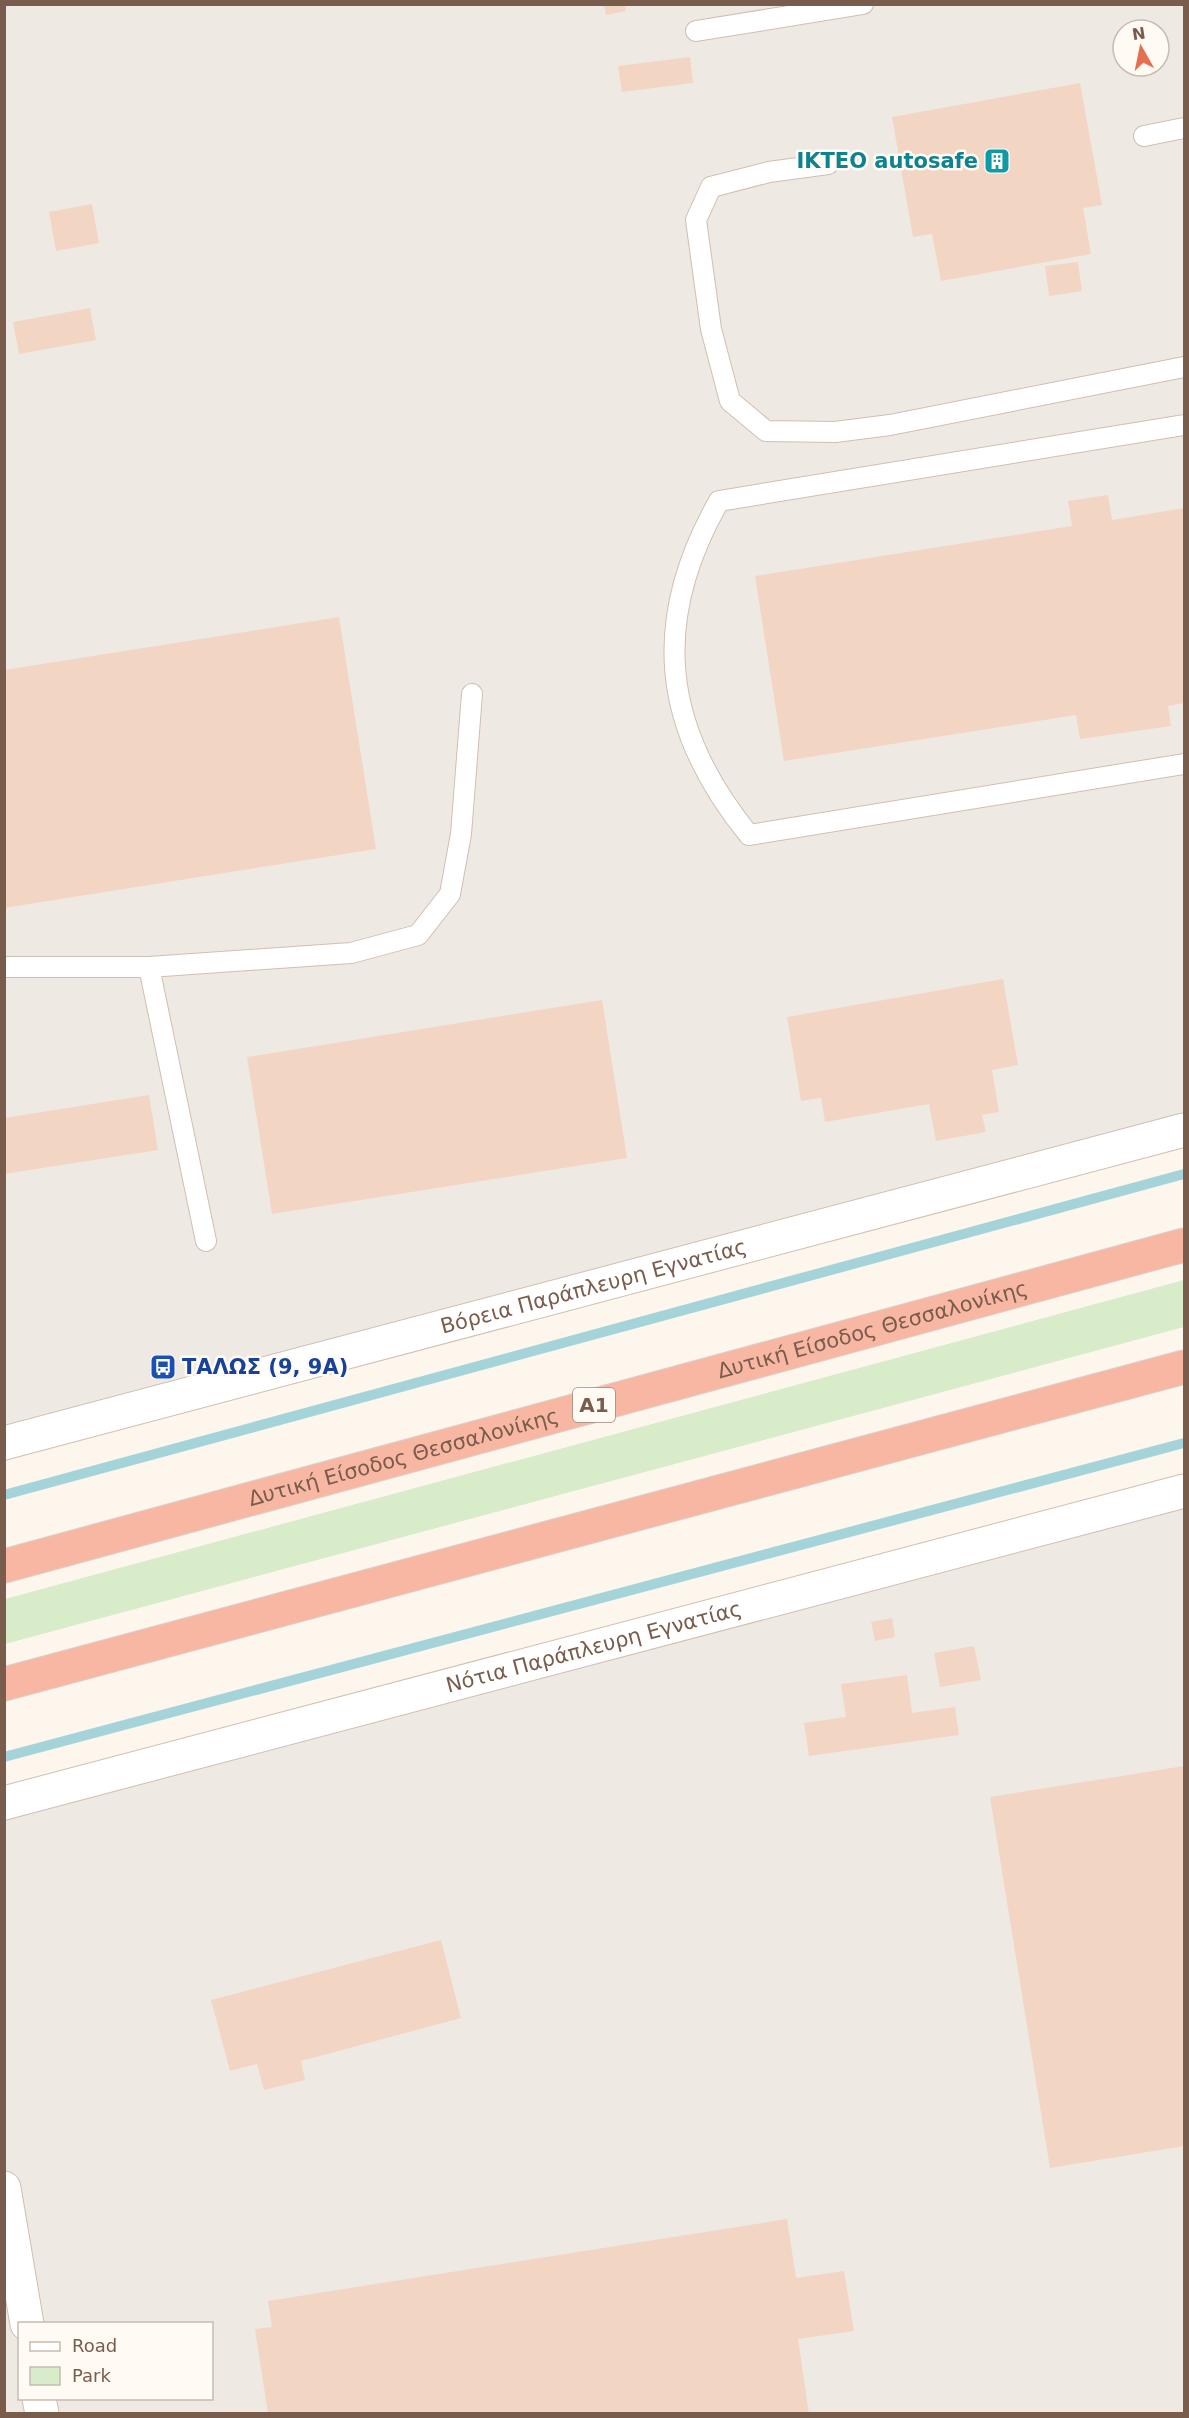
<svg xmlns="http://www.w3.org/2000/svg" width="1189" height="2418" viewBox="0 0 1189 2418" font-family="'DejaVu Sans',sans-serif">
	<rect width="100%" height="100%" fill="#fdf6ec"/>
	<path fill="#efe9e4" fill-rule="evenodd" d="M5,5H1184V1115L5,1431ZM1123,30H1159V66H1123Z
		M1184,1491V2413H5L4,1803ZM20,2324H212V2398H20Z"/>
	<path fill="#d8ecc9" d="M1184,1280V1327L5,1644V1599Z"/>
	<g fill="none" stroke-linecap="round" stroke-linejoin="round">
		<path stroke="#a5d3da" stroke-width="10" d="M4,1495L1184,1174
			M4,1757L1184,1443"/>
	</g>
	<path fill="#f3d5c3" d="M604,4H625L626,11L606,15Z
		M690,57L693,83L622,92L618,66Z
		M1080,83L1102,205L1083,208L1091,254L941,281L932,234L913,237L892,117Z
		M92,204L99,243L56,251L49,212Z
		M1078,262L1082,291L1049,296L1045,266Z
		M90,308L96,340L19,354L13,322Z
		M1108,495L1112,520L1184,508V703L1168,706L1171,726L1080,739L1076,715L784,761L755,576L1072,526L1068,501Z
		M339,617L376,849L4,908V670Z
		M1003,979L1018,1065L992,1070L999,1112L982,1115L986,1132L936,1141L929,1104L825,1122L821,1098L801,1101L787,1017Z
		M602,1000L627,1158L272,1214L247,1057Z
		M149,1095L158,1150L4,1174V1118Z
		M892,1618L895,1637L875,1641L871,1622Z
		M974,1646L981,1680L940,1687L934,1653Z
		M907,1675L912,1713L955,1707L959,1735L809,1756L804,1723L846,1717L841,1684Z
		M1184,1766V2146L1050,2168L990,1797Z
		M441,1940L461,2018L301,2061L305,2080L264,2090L257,2064L230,2071L211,2000Z
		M787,2219L796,2278L844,2271L854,2331L798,2339L809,2414H268L255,2329L272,2327L268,2301Z"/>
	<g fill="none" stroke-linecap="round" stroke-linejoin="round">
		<g stroke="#d1beb0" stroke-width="22">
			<path id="service" d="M696,31L863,4
				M1144,136L1184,128
				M828,164L769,172L711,187L696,220L711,329L730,401L766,431L835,432L890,425L1184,367
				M1184,425L719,501C650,622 662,728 749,835L1184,764
				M4,967H149L351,953L418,935L450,894L461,834L472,694
				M149,967L206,1241"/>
		</g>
		<g stroke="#d1beb0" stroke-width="35">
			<g id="minor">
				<path id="s1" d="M4,1443L1184,1130"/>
				<path id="s2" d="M4,1803L1184,1491"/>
				<path d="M4,2188L27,2324"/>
				<path d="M39,2398L42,2414"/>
			</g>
		</g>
		<g stroke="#dad1cd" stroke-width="35">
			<g id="motorway">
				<path id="s3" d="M4,1566L1184,1245"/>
				<path d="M4,1684L1184,1367"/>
			</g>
		</g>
		<use href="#service" stroke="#fff" stroke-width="20"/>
		<use href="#minor" stroke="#fff" stroke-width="33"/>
		<use href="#motorway" stroke="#f7b7a3" stroke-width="33"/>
	</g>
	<defs>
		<g id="building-square" transform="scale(1.35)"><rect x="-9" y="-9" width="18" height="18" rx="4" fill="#0f9aa8" stroke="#fffaf3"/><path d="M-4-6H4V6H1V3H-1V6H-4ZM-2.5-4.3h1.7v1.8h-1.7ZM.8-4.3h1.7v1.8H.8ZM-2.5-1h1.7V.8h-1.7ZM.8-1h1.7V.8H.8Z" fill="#fff"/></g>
		<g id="bus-square" transform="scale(1.35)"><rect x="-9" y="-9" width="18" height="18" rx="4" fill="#1a4fb4" stroke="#fffaf3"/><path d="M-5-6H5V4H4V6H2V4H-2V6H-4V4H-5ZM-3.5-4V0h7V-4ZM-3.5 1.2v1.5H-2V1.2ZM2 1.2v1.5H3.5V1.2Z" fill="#fff"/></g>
	</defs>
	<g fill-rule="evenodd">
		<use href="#building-square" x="997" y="161"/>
		<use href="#bus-square" x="163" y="1367"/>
	</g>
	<g text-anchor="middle" stroke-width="5" stroke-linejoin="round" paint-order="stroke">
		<rect fill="#fffaf3" stroke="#a28b7f" stroke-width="1.5" x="573" y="1388" width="42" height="34" rx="4.5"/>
		<g font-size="20" font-weight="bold" fill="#7a5c4d">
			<text x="594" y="1412">Α1</text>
		</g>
		<g font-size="21" font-weight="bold" fill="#0d838f" stroke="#fffaf3" text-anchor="end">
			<text x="978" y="168">ΙΚΤΕΟ autosafe</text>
		</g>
		<g font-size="21" fill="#7a5c4d" stroke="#fffaf3">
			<text dy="7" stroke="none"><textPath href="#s1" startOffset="610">Βόρεια Παράπλευρη Εγνατίας</textPath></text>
			<text dy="7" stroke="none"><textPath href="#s3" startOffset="900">Δυτική Είσοδος Θεσσαλονίκης</textPath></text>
			<text dy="7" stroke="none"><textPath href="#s3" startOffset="414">Δυτική Είσοδος Θεσσαλονίκης</textPath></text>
			<text dy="7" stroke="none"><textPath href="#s2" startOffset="610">Νότια Παράπλευρη Εγνατίας</textPath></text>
		</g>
		<g font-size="21" font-weight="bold" fill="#164399" stroke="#fffaf3" text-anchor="start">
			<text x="182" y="1374">ΤΑΛΩΣ (9, 9Α)</text>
		</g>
	</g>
	<rect width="1189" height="2418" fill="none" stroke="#7a5c4d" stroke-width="12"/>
	<rect x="18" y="2322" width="195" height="78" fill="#fffaf3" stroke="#cabbb1" stroke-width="1.5"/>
	<rect x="30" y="2342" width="30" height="9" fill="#ffffff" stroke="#cabbb1" stroke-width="1.5"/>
	<text x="72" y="2352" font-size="18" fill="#7a5c4d">Road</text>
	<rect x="30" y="2367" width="30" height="18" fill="#d8ecc9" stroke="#cabbb1" stroke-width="1.5"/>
	<text x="72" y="2382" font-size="18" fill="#7a5c4d">Park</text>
	<g transform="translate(1141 48) rotate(351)"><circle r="28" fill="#fffaf3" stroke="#cabbb1" stroke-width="1.5"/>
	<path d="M0-4.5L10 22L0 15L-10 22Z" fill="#e76f51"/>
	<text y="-9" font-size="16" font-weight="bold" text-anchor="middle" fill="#7a5c4d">N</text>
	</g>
</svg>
